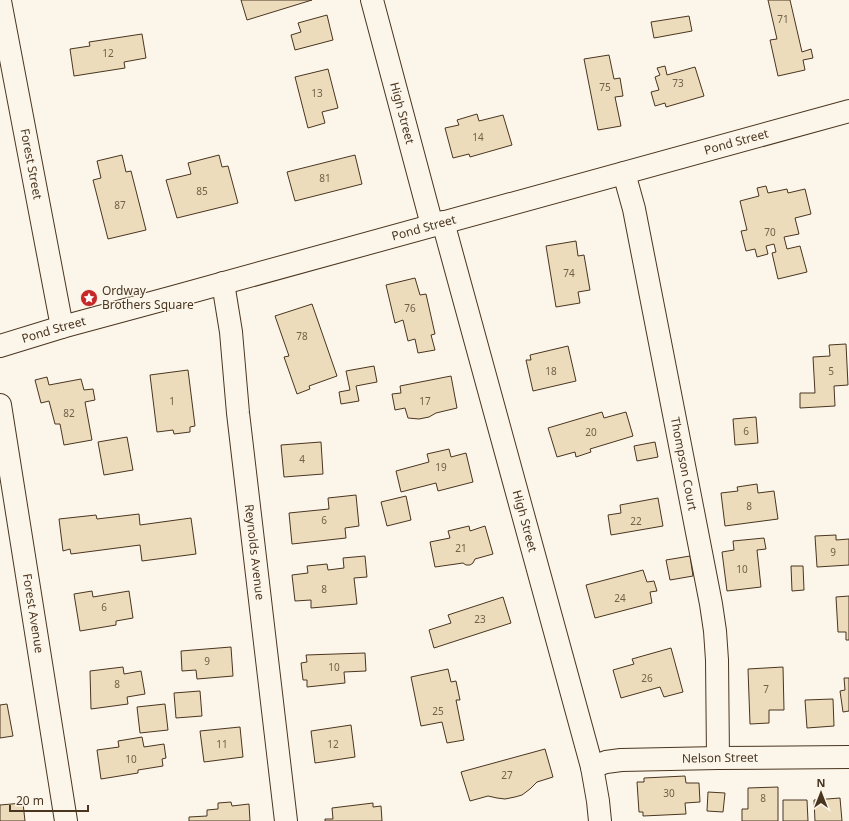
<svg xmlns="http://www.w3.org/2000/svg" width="849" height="821" viewBox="0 0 849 821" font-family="'Noto Sans',sans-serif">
	<rect width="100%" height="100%" fill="#fbf6e9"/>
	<path fill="#ecdcbc" stroke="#4a3520" d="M241,0H312L247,20Z
		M768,0H790L802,52L811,49L813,58L803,60L805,70L778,76L770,40L777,39Z
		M327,15L333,40L295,50L291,35L301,32L298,23Z
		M689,16L692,31L654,38L651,22Z
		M142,34L146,58L124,62L125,68L74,76L70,49L90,46L89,42Z
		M609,55L614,79L620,78L623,96L615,97L621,126L598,130L584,59Z
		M665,66L667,75L695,67L704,96L666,107L665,103L655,106L651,92L659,90L655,77L660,75L657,68Z
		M328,69L338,108L322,112L325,123L308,128L295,77Z
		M477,114L479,121L503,115L512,145L470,157L469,154L453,158L445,128L459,125L457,120Z
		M122,155L126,172L131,171L146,230L108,239L93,180L101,178L97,161Z
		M219,155L222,167L228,166L238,203L177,218L166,180L191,174L188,163Z
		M355,155L362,184L295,201L287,172Z
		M766,186L768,193L787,189L788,193L805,189L811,214L795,218L799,234L784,237L787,249L800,246L807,272L778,279L772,253L776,252L774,244L766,246L768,254L757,257L755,249L746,251L741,231L747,230L740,201L759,196L757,188Z
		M576,241L578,256L584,255L590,290L578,292L580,303L556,307L546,246Z
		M415,278L420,295L426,294L435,334L431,335L435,350L418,353L415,339L408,341L403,320L395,323L386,285Z
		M312,304L337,376L309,386L310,389L297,394L284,357L289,356L275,316Z
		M846,344L848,385L834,386L835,406L800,408V393H815L813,357L830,356L829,345Z
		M568,346L576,381L533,391L526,360H531L530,355Z
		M374,366L377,382L356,386L359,401L341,404L339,392L350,390L346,371Z
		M188,370L195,426L190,427V432L174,434L173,430L157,432L150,375Z
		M451,376L457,408L436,413L429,417L419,419L408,418L405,408L395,410L392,394L401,393L400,386Z
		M47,377L49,385L81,379L84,390L93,389L95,400L85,402L92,440L64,445L60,424H55L49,401L41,403L35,380Z
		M602,412L604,418L626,412L633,436L590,449L591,452L576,457L575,452L557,457L548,428Z
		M756,417L758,443L735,445L733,419Z
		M127,437L133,470L104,475L98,442Z
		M321,442L323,474L284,477L281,445Z
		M655,442L658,457L637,461L634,446Z
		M449,449L451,457L466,453L473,482L438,491L436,483L401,492L396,471L429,462L427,454Z
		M757,484L758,493L774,491L778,519L725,526L721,493L738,491L737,487Z
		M356,495L359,526L345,528L346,538L292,544L289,513L329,509L328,498Z
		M406,496L411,520L387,526L381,502Z
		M658,498L663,526L611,535L608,515L621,513L620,505Z
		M139,514L140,525L191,518L196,554L142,561L140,545L71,554L70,549L63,551L59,519L96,515L97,519Z
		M469,526L470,531L485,526L493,554L475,559L473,563L470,565H466L463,563L435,567L430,542L450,538L448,531Z
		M836,535V540L849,539V565L817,567L815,536Z
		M764,538L766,549L757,550L761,587L727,591L722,552L734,550L733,541Z
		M365,556L367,577L354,578L357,604L311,608V600L295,601L292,575L308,573L307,566L327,564L328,570L344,568L343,558Z
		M690,556L693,576L670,580L666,560Z
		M791,566H803L804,590L792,591Z
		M643,570L647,582L654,581L657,591L650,592L652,603L595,618L586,585Z
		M92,591L93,597L129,591L133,618L116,621V625L80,631L74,594Z
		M849,596V640H846V632H838L836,597Z
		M503,597L511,623L434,648L429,630L451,623L448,615Z
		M231,647L233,676L197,679L196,670L182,671L181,651Z
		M671,648L683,692L664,697L660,687L621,698L613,670L634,664L632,659Z
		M365,653L366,671L344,672L345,683L307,687V680H303L301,663L307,662L306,655Z
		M123,667L124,674L141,671L145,694L127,697L128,704L91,709L90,671Z
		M783,667L784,710H769V723L750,724L748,669Z
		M448,669L451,682L456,681L460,700H456L464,740L447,743L442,722L421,726L411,677Z
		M844,678H849V711L843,712L840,691L845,690Z
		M200,691L202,716L176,718L174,693Z
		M833,699L834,726L807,728L805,700Z
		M7,704L13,736L0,738V705Z
		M165,704L168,730L140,733L137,707Z
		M351,725L355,757L315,763L311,731Z
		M240,727L243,757L204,762L200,731Z
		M142,737L144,747L164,744L166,758L162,759L163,766L138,770V773L101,779L97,750L119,747L118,741Z
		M545,749L553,777L537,782L530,789L522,795L515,797L505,799L497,798L488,796L470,801L461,772Z
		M685,776L686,783H699L700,802L685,803L686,814L643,816V812H639L637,782H644V778Z
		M778,787V821H742V809H748V788Z
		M708,792L725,793L723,812L707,811Z
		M840,798L842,821H815L814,800Z
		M783,800H807L808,821H783Z
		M231,802L232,806L249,804L250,821H189V817L207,816V810L218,809V803Z
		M23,803L25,821H0V805Z
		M373,803V807L381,806L382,821H325V819H333L332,808Z"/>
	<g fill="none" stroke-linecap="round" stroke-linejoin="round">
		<g stroke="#4a3520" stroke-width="24">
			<g id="minor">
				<path id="s1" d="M372,0L432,225"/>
				<path id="s2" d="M0,1L62,327"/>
				<path id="s3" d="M624,173L634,209L711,604L715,631L717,660L718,758"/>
				<path id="s4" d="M443,222L592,767L598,801L600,821"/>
				<path id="s5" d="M223,283L231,332L238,413L286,821"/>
				<path id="s6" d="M0,346L62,327L173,297L849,111"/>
				<path id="s7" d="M0,405L66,821"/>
				<path id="s8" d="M592,767L606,762L621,760L718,758L849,757"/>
			</g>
		</g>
		<use href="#minor" stroke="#fbf6e9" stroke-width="22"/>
	</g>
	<defs>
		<g id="sight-disc" transform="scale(0.9)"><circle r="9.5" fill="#c62828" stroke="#fbf6e9"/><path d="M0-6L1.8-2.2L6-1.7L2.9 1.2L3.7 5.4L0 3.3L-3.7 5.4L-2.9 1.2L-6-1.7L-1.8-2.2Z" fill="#fff"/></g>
	</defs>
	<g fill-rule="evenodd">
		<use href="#sight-disc" x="89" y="298"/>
	</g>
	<g text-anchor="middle" stroke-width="3" stroke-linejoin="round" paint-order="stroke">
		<g font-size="10" fill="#725f47">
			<text x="783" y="23">71</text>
			<text x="108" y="57">12</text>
			<text x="678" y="87">73</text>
			<text x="605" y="91">75</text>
			<text x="317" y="97">13</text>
			<text x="478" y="141">14</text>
			<text x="325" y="182">81</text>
			<text x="202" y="195">85</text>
			<text x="120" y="209">87</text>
			<text x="770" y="236">70</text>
			<text x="569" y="277">74</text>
			<text x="410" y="312">76</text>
			<text x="302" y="340">78</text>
			<text x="551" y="375">18</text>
			<text x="831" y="375">5</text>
			<text x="172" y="405">1</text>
			<text x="425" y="405">17</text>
			<text x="69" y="417">82</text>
			<text x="746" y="435">6</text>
			<text x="591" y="436">20</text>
			<text x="302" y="463">4</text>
			<text x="441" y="471">19</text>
			<text x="749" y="510">8</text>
			<text x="324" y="524">6</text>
			<text x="636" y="525">22</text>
			<text x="461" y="552">21</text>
			<text x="833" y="556">9</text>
			<text x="742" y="573">10</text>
			<text x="324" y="593">8</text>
			<text x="620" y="602">24</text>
			<text x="104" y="611">6</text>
			<text x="480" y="623">23</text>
			<text x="207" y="665">9</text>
			<text x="334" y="671">10</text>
			<text x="647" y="682">26</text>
			<text x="117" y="688">8</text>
			<text x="766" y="693">7</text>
			<text x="438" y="715">25</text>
			<text x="222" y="748">11</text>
			<text x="333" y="748">12</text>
			<text x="131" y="763">10</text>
			<text x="507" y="779">27</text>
			<text x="669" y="797">30</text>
			<text x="763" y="802">8</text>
		</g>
		<g font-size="12" fill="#4a3520" stroke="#fbf6e9">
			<text dy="4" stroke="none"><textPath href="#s1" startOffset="117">High Street</textPath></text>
			<text dy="4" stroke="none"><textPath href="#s6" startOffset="764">Pond Street</textPath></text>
			<text dy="4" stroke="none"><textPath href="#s2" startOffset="166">Forest Street</textPath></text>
			<text dy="4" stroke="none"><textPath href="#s6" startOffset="440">Pond Street</textPath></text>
			<text dy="4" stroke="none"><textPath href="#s6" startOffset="56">Pond Street</textPath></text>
			<text dy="4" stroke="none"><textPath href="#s3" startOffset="297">Thompson Court</textPath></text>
			<text dy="4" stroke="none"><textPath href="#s4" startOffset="310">High Street</textPath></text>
			<text dy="4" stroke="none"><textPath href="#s5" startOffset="271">Reynolds Avenue</textPath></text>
			<text dy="4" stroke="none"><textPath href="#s7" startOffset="211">Forest Avenue</textPath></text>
			<text dy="4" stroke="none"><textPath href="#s8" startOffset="129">Nelson Street</textPath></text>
		</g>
		<g font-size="12" fill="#4a3520" stroke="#fbf6e9" text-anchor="start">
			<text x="102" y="295">Ordway<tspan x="102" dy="14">Brothers Square</tspan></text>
		</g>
	</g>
	<g transform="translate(821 793)" stroke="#fbf6e9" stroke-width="3" paint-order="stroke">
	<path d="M0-3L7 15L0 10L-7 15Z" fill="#4a3520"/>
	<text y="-6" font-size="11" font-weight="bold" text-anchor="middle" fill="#4a3520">N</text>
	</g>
	<path d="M10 805v6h78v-6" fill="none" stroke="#4a3520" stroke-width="2"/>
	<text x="16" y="805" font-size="12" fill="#4a3520" stroke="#fbf6e9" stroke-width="3" paint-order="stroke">20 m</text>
</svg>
